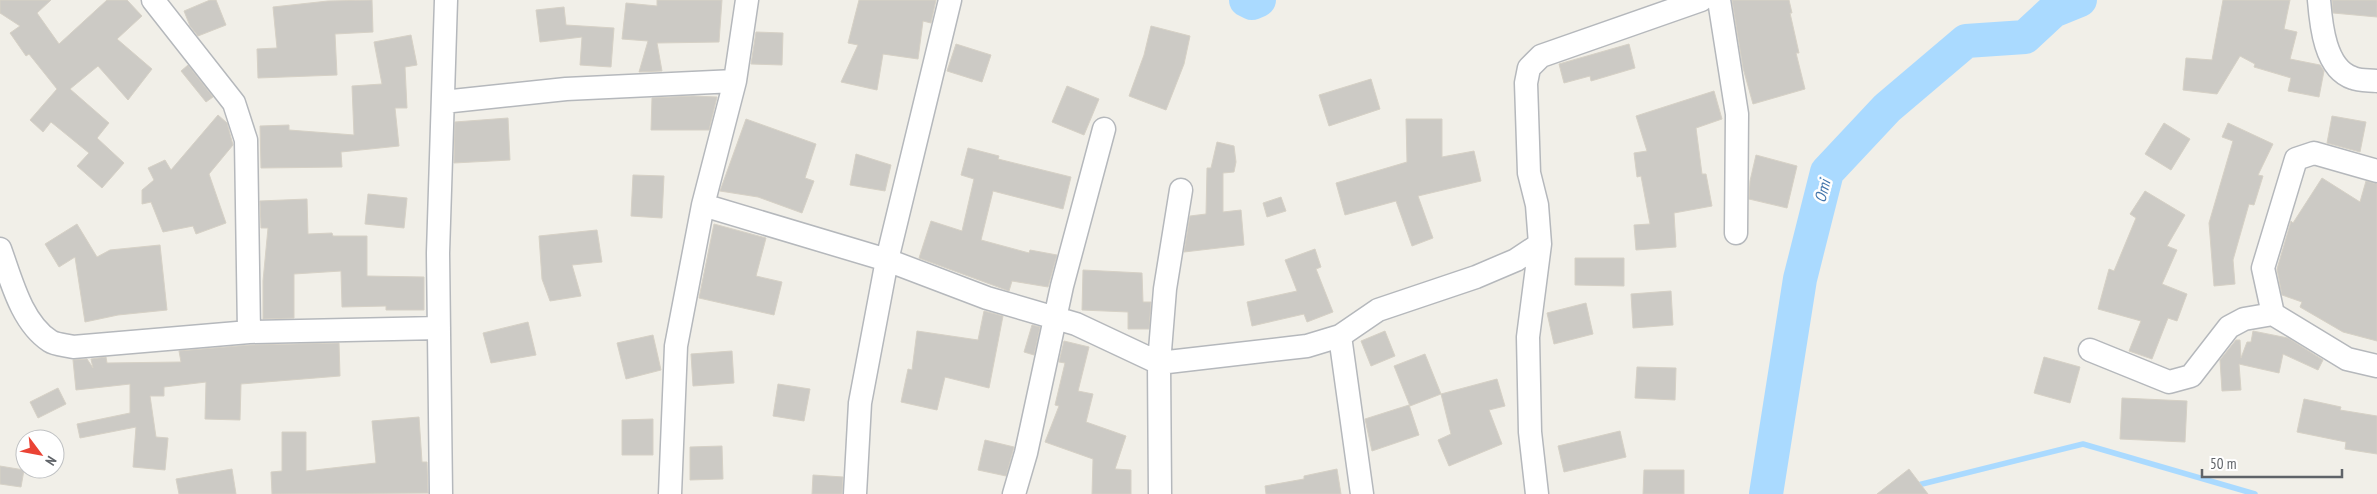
<svg xmlns="http://www.w3.org/2000/svg" width="2377" height="494" viewBox="0 0 2377 494" font-family="'PT Sans Narrow',sans-serif">
	<rect width="100%" height="100%" fill="#f1efe8"/>
	<g fill="none" stroke-linecap="round" stroke-linejoin="round">
		<path stroke="#aadaff" stroke-width="5.5" d="M1914,486L2083,444L2255,494"/>
		<path stroke="#aadaff" stroke-width="34" d="M1246,0L1252,3L1259,0
			M1766,494L1800,279L1827,172L1887,108L1966,41L2025,37L2053,11L2080,0"/>
	</g>
	<path fill="#cccac5" stroke="#d6d1c6" d="M0,0H51L37,13L59,44L107,0H127L142,16L117,39L152,69L128,100L98,66L70,89L109,123L97,138L124,163L102,188L77,166L89,153L51,122L43,132L30,120L57,89L29,54L26,56L10,33L20,26L0,13Z
		M210,0H216L226,25L198,36L190,26L184,11Z
		M372,0L373,32L335,34L337,75L258,78L257,49L277,48L273,7L328,1Z
		M657,0H722L719,42L657,43L662,71L639,72L648,41L622,39L626,3L657,6Z
		M859,0H936L931,23L923,21L918,59L883,54L877,90L841,82L858,45L848,43Z
		M1732,0H1789L1792,13H1790L1799,53H1796L1805,89L1753,104L1743,68Z
		M2223,0H2290L2284,29L2297,32L2290,59L2320,65L2324,71L2319,97L2288,91L2291,78L2254,67L2255,64L2240,56L2217,94L2183,90L2186,58L2212,60Z
		M2332,0H2377V17L2333,13Z
		M564,7L566,25L614,28L611,67L580,65L582,37L540,42L536,10Z
		M1151,26L1190,36L1184,64L1166,110L1129,96L1144,55Z
		M756,32L783,33L782,65L751,64Z
		M411,35L417,65L405,67L407,108H395L399,146L341,152L342,167L261,168L260,126L289,125V130L354,135L352,86L382,84L374,42Z
		M956,44L991,55L982,82L947,71Z
		M1629,44L1635,68L1591,81L1590,76L1564,83L1559,64Z
		M188,65L213,97L206,102L181,71Z
		M1371,79L1380,109L1329,126L1319,95Z
		M1067,86L1099,99L1084,135L1052,122Z
		M1714,91L1722,119L1696,128L1702,174H1706L1712,206L1674,213L1676,247L1636,250L1634,225L1650,224L1641,176L1637,177L1634,153L1647,151L1636,116Z
		M693,96L717,97L709,130H651L652,98Z
		M218,115L227,123L233,145L209,174L226,223L196,234L193,226L163,232L151,202L142,204V190L154,180L148,168L165,160L171,170Z
		M2332,116L2366,122L2360,152L2327,143Z
		M508,118L510,160L454,163L455,122Z
		M746,119L816,144L805,178L814,181L802,213L758,197L720,191Z
		M1406,119H1442V157L1474,151L1481,181L1418,196L1433,238L1412,246L1396,201L1345,215L1336,183L1407,162Z
		M2164,123L2190,139L2171,170L2145,154Z
		M2228,123L2273,144L2258,175L2263,176L2254,205L2249,204L2233,260L2235,284L2214,286L2209,223L2233,141L2222,137Z
		M1217,142L1234,146L1236,162L1234,172L1223,173V212L1241,210L1244,245L1184,252L1190,216L1206,214L1207,168H1211Z
		M968,148L999,156L998,159L1071,177L1063,209L993,191L981,240L1029,253L1030,250L1057,255L1048,287L1012,281L1009,291L919,258L931,221L962,231L974,179L961,175Z
		M856,154L891,165L885,191L850,185Z
		M1756,155L1797,166L1787,208L1749,199L1750,181Z
		M633,175L664,176L662,218L631,216Z
		M2322,178L2360,202L2366,181L2377,184V341L2343,332L2300,307L2302,302L2282,295L2277,269L2291,221L2293,223Z
		M2145,191L2185,215L2167,246L2177,250L2162,284L2187,294L2177,321L2168,318L2152,359L2129,351L2141,321L2098,309L2109,269L2114,271L2136,218L2130,214Z
		M368,194L407,198L404,228L365,224Z
		M1281,197L1286,211L1267,217L1263,203Z
		M307,199L308,234L332,233L333,236H367V276L424,277V310H386V306L342,307L341,271L294,274V318L263,319V281L268,228H261L260,201Z
		M77,224L97,257L110,250L160,245L167,310L118,315L85,322L75,257L59,267L45,244Z
		M714,224L766,238L756,276L782,282L774,315L699,298Z
		M597,230L602,262L572,265L581,296L550,301L542,279L539,236Z
		M1315,249L1321,267L1316,269L1333,312L1307,322L1304,314L1252,326L1247,302L1297,291L1285,260Z
		M1575,258H1624V286L1575,285Z
		M1083,270L1142,273L1143,302H1151L1149,329H1128V312L1082,310Z
		M1671,291L1673,325L1633,328L1631,294Z
		M1586,303L1593,334L1554,344L1547,313Z
		M984,311L1003,316L989,388L945,377L937,410L901,402L908,369L912,370L917,331L978,340Z
		M528,322L536,355L491,363L483,333Z
		M1032,325L1040,327L1034,355L1024,352Z
		M1385,331L1395,356L1371,366L1361,341Z
		M2253,331L2288,338L2323,360L2318,370L2283,354L2279,373L2239,364L2241,390L2222,391L2220,360L2236,340H2240L2241,358L2247,342H2251Z
		M653,335L661,370L626,379L617,343Z
		M1064,341L1089,347L1078,391L1093,394L1086,422L1126,436L1115,469L1131,470V494H1092L1093,459L1045,442L1059,406L1055,405L1065,363L1059,362Z
		M339,343L340,376L241,384L240,420L205,419L206,382L164,387V396H150L156,437L168,438L165,470L133,467L136,427L80,438L77,424L130,413V384L76,390L73,360L87,359L93,368L91,359L106,357L107,363L181,362L179,351L250,345Z
		M732,351L734,383L693,386L691,354Z
		M1425,354L1441,394L1410,406L1394,366Z
		M2044,357L2080,367L2070,403L2034,393Z
		M1637,367L1676,368L1675,400L1635,398Z
		M1497,379L1505,406L1489,410L1502,444L1449,466L1438,440L1451,434L1441,394Z
		M778,384L810,389L804,421L773,416Z
		M58,388L66,404L38,418L30,402Z
		M2122,398L2187,401L2185,442L2120,439Z
		M2304,399L2341,407L2340,410L2377,416V454L2345,449L2346,442L2297,432Z
		M1409,405L1419,435L1372,451L1365,419Z
		M419,417L422,462H427L428,493L272,494L271,472L282,471V432H306V471L376,463L372,421Z
		M653,419V455H622V420Z
		M1620,431L1626,457L1564,472L1558,446Z
		M985,440L1014,447L1006,476L978,470Z
		M722,446L723,479L690,480V447Z
		M0,466L24,470L21,487L0,484Z
		M232,469L236,494H179L176,479Z
		M1337,469L1341,494H1266L1265,486L1304,479V476Z
		M1909,469L1928,494H1877Z
		M1644,470H1684V494H1643Z
		M813,475L843,477L842,494H812Z"/>
	<g fill="none" stroke-linecap="round" stroke-linejoin="round">
		<g stroke="#b5b8bc" stroke-width="25">
			<path id="street" d="M153,0L234,103L246,140L249,332
				M1719,0L1737,114L1736,233
				M2319,0C2321,25 2325,69 2353,78C2360,81 2370,80 2377,81
				M443,102L566,89L735,81
				M703,205L887,260L950,0
				M0,249C11,279 21,322 50,341C56,345 66,345 73,347L249,332L439,328
				M2273,314L2263,268L2296,159L2314,153L2377,171
				M1340,336L1362,494
				M2090,350L2169,382L2191,376L2229,327L2244,319L2273,314L2347,359L2377,366
				M441,494L438,253L446,0
				M670,494L676,346L703,205L735,81L747,0
				M855,494L860,403L887,260L987,298L1076,324L1159,363L1307,346L1340,336L1378,310L1476,277L1516,260L1540,244L1537,205L1529,173L1526,83L1529,68L1541,56L1701,0
				M1014,494L1026,453L1062,286L1104,129
				M1160,494L1159,363L1165,289L1181,190
				M1537,494L1530,432L1528,337L1540,244"/>
		</g>
		<use href="#street" stroke="#fff" stroke-width="22"/>
	</g>
	<g text-anchor="middle" stroke-width="5" stroke-linejoin="round" paint-order="stroke">
		<g font-size="16" font-style="italic" fill="#4174aa" stroke="#fff">
			<text transform="translate(1822 191) rotate(-76)" y="6">Omi</text>
		</g>
	</g>
	<g transform="translate(40 454) rotate(122)"><circle r="24" fill="#ffffff" stroke="#bfc1c3"/>
	<path d="M0-4L9 19L0 12L-9 19Z" fill="#ea4335"/>
	<text y="-8" font-size="14" font-weight="bold" text-anchor="middle" fill="#5f6368">N</text>
	</g>
	<path d="M2202 469v8h140v-8" fill="none" stroke="#5f6368" stroke-width="2.5"/>
	<text x="2210" y="469" font-size="15" fill="#5f6368" stroke="#ffffff" stroke-width="4" paint-order="stroke">50 m</text>
</svg>
